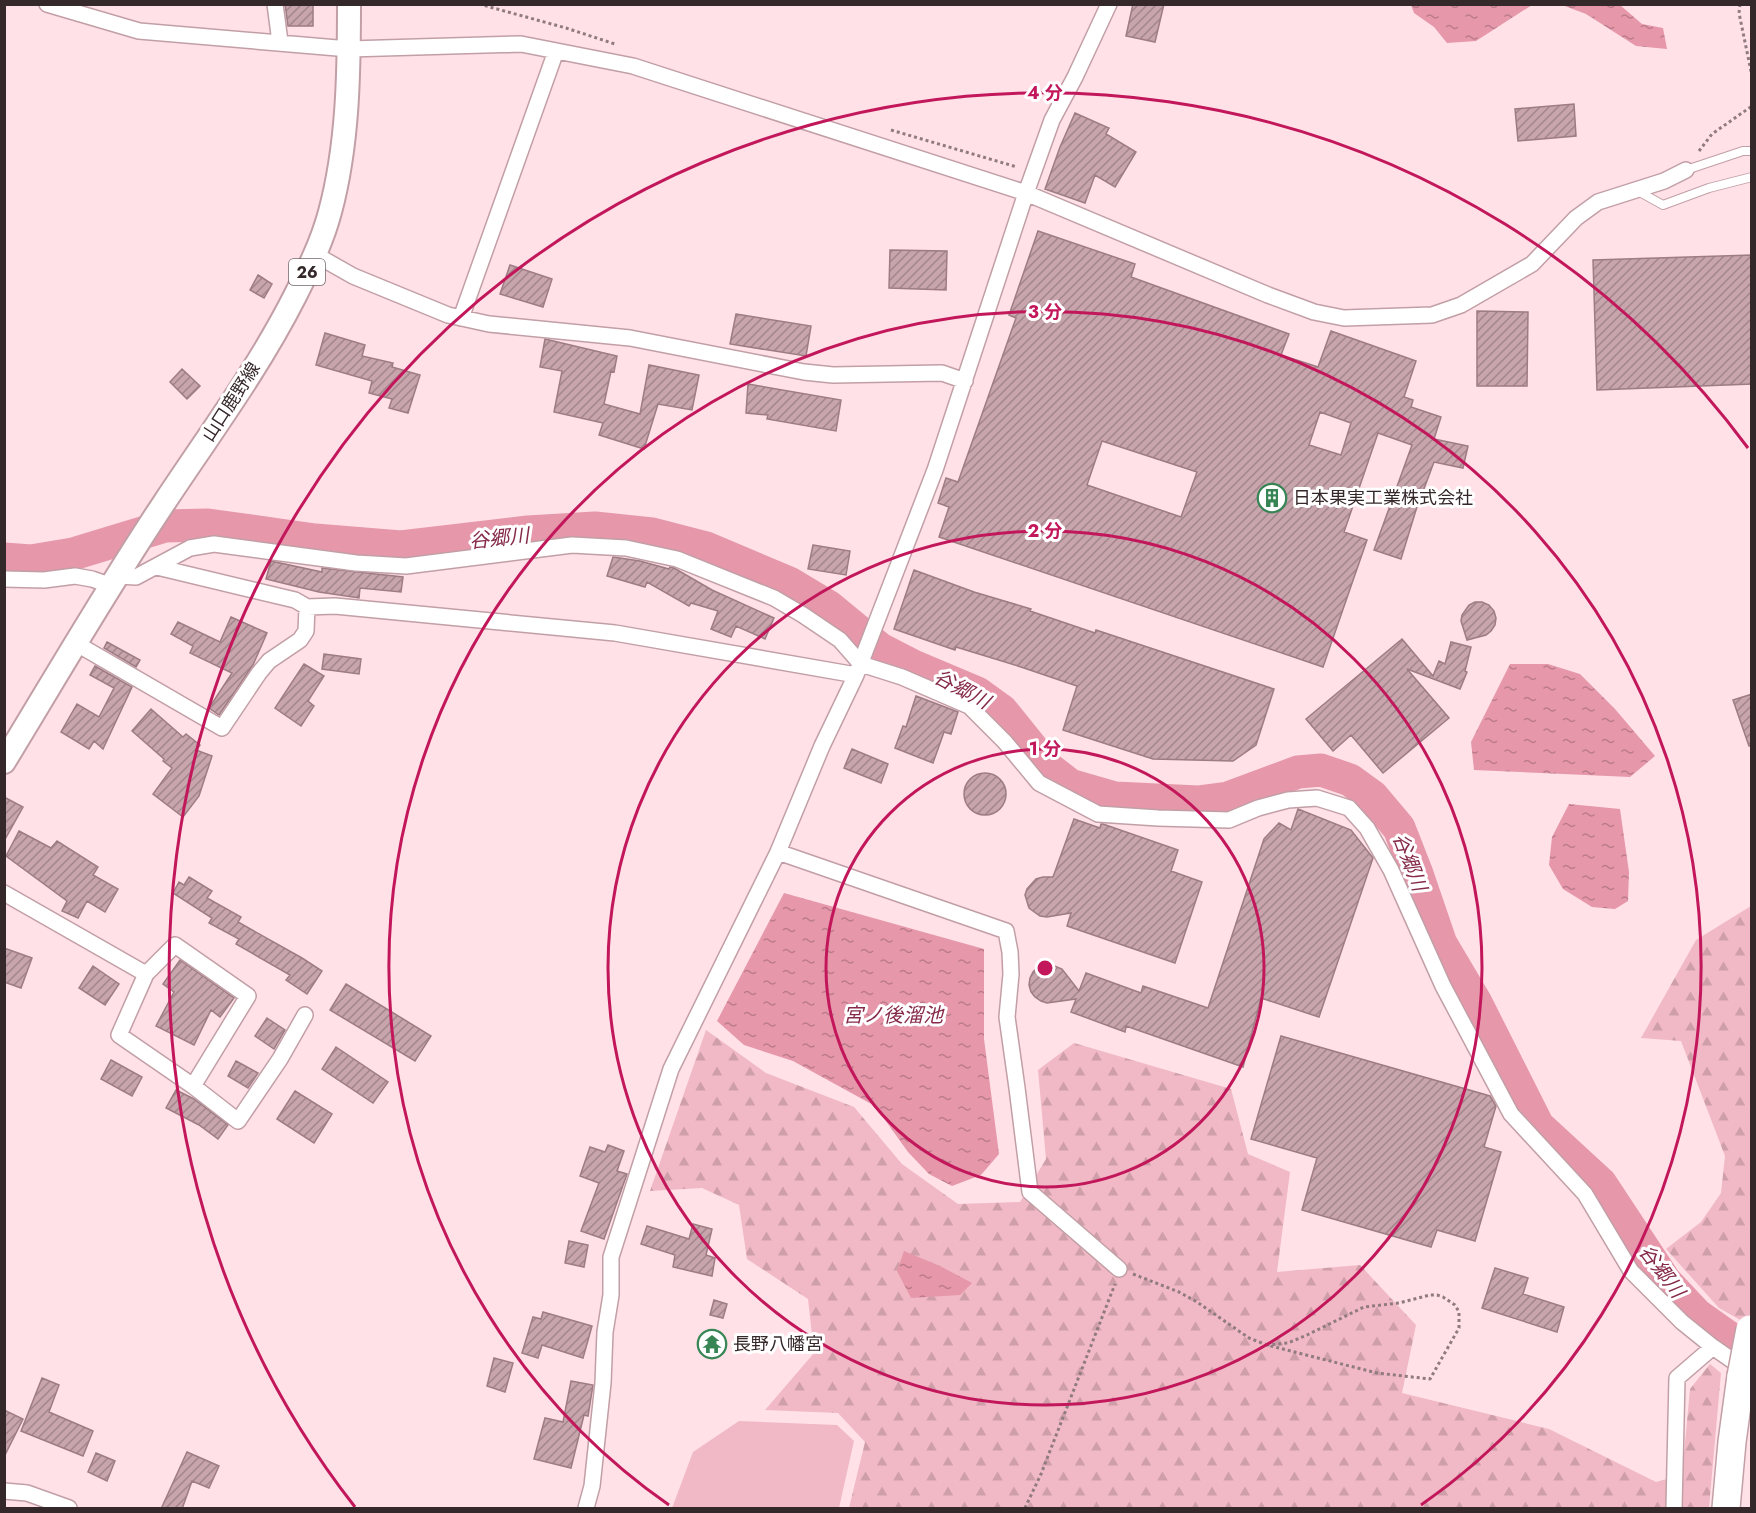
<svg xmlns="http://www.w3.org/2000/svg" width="1756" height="1513" viewBox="0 0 1756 1513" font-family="Jost,'Noto Sans JP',sans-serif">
	<defs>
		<pattern id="forest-firs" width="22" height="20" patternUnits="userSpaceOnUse" patternTransform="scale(1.5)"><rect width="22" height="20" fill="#f1b9c5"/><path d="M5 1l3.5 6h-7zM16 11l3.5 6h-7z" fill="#cf9fa9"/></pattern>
		<pattern id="water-ripples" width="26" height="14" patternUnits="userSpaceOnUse" patternTransform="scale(1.5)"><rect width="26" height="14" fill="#e697aa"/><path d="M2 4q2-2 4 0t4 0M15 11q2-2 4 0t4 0" fill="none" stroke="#bb7b8b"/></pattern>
		<pattern id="building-hatch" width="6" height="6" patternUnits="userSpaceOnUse" patternTransform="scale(1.5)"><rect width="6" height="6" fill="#c8a4ac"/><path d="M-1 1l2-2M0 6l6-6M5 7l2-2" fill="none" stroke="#a3868c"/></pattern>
	</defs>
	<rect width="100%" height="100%" fill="#ffe1e7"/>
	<path fill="url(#forest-firs)" d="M1751,906V1326L1719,1308L1666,1249L1701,1222L1721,1193L1725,1156L1681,1041L1641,1038L1696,940Z
		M706,1030L766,1073L854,1107L902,1164L958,1204L1020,1202L1046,1159L1038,1070L1074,1043L1231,1089L1248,1154L1290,1172L1277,1272L1360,1265L1416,1325L1402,1393L1549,1429L1656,1482L1682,1475L1690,1389L1710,1364L1721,1373L1709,1508H849L865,1442L838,1413L765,1410L814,1353L808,1299L747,1259L739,1205L702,1188L650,1191Z"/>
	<path fill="#f1b9c5" d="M739,1421L837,1425L854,1441L839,1508H672L693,1452Z"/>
	<path fill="url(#water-ripples)" d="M1411,5H1532L1476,41L1447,43L1434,27L1414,13Z
		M1562,5H1620L1642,24L1663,28L1667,49L1636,46L1586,14Z
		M1510,664H1548L1580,674L1615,709L1655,756L1630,777L1474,770L1471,742Z
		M1569,804L1620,809L1629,872L1628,901L1615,909L1592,907L1563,889L1549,865L1552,837Z
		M784,893L984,949V1039L999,1154L981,1175L952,1186L929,1174L908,1152L875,1106L793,1061L744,1045L717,1021Z
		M904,1251L940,1266L972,1283L960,1295L911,1298L897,1271Z"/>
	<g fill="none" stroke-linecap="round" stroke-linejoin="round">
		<path stroke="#e697aa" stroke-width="33" d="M4,559L31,561L73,554L165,526L208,525L315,540L401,547L528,532L595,528L652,534L706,548L789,583L829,607L880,649L913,666L977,693L1002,711L1048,768L1070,785L1115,798L1198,802L1228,798L1298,772L1321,770L1350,780L1372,796L1399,828L1417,874L1441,944L1476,1003L1538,1126L1601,1184L1665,1281L1697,1315L1752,1354"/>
	</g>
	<path fill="url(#building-hatch)" stroke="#9d7c83" stroke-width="1.5" fill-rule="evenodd" d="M285,4H313V26H288Z
		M1133,4H1164L1155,42L1126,36Z
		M1574,104L1576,136L1518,141L1515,109Z
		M1075,113L1109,128L1106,134L1136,152L1115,187L1095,175L1085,203L1045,189L1060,147Z
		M1038,231L1135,264L1131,277L1289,334L1281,355L1318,367L1331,331L1416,361L1404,397L1413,400L1411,407L1441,417L1434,439L1468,446L1463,468L1434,462L1416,510L1401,559L1374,550L1412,445L1378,433L1344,532L1367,540L1323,667L939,537L949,507L938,503L946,478L958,482L1016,318L1009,315ZM1320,412L1351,423L1341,455L1309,445ZM1102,441L1197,472L1181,517L1087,485Z
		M890,250L947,251L946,290L889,288Z
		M1752,255V384L1597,390L1593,260Z
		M510,265L552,279L543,307L500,294Z
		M258,275L272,284L264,298L250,290Z
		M1477,311L1528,312L1527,386H1477Z
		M736,314L811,326L806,356L730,344Z
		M325,333L365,345L362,356L393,363L392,367L420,375L408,413L389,408L392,399L369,393L372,381L316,365Z
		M545,339L617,356L614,372L611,371L604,404L640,414L649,365L699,375L692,410L658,404L644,449L599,435L603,423L554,412L562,371L540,367Z
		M182,369L200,386L187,399L170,382Z
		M748,384L841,400L836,431L767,419L768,415L746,413Z
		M813,545L850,551L846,575L808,569Z
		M613,557L640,561L669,569L670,567L674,568L712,590L774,618L765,639L736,626L731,637L711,629L718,611L691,603L689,606L647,582L645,587L607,576Z
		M271,561L322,572V568L403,577L401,592L360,588L359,598L319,592L266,579Z
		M914,570L974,592L1031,609L1030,611L1095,633L1096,630L1274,689L1256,745L1233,761L1153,759L1063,730L1077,686L1021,667L956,647L955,650L894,629Z
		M1475,602H1482L1489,605L1494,611L1496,618L1495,625L1491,631L1486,635L1467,640L1461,621L1462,615L1469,605Z
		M231,617L267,633L253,665L219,715L209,708L232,673L190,653L193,646L171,634L178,622L220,642Z
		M1402,639L1433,676L1439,661L1445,664L1451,642L1471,647L1465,671L1467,672L1460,689L1407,669L1449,718L1383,773L1351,735L1333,751L1306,719Z
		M107,642L140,660L136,667L104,648Z
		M324,654L361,659L359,674L322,669Z
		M304,664L324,676L308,701L314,706L301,726L275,708Z
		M95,666L132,687L103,749L94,741L89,749L61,732L77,704L99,717L114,688L90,675Z
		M1752,694V746H1749L1733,700Z
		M916,696L958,712L951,734L944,732L933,763L895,748L903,726L906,727Z
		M151,709L183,737L186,734L200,745L196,750L212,756L199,796L183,817L153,794L172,768L163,761L164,759L132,731Z
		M852,749L888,764L881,783L844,768Z
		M964 794a21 21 0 1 1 42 0a21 21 0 1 1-42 0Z
		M4,797L23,807L4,841Z
		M1298,809L1351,830L1373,858L1319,1017L1261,998L1243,1067L1126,1026L1125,1032L1071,1012L1076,999L1047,1003L1041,1001L1035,997L1031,992L1029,985L1030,978L1033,972L1038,967L1050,964L1062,969L1079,991L1086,973L1141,993L1143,986L1208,1008L1264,839L1279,823L1291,830Z
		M1074,819L1100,828L1101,824H1103L1178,850L1171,871L1202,882L1175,963L1067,926L1071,913L1047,917L1040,916L1029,908L1025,895L1027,889L1036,879L1043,877H1053Z
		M19,831L51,848L57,841L98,867L93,875L118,889L105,912L87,901L78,918L62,911L67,901L6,856Z
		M189,877L212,891L207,898L241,917L238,922L302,958L322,971L307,994L286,980L290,975L236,944L239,939L209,923L212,918L173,893L179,882L184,885Z
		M4,948L32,958L21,988L4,982Z
		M180,960L234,998L220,1017L211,1010L194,1045L156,1026L174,992L163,984Z
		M93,966L119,984L105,1005L79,988Z
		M346,984L431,1036L415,1061L330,1010Z
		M267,1018L285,1030L274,1049L255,1036Z
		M1281,1036L1490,1096L1496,1106L1484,1147L1501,1152L1475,1241L1437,1230L1431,1247L1302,1210L1317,1158L1251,1139Z
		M336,1047L388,1082L373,1103L322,1069Z
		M111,1060L142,1077L132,1096L101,1079Z
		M236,1061L258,1073L248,1088L228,1076Z
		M176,1090L194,1099L228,1125L218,1139L199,1125L166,1108Z
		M295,1091L332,1114L314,1143L277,1119Z
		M608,1145L624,1151L617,1171L627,1174L604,1239L581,1231L599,1183L580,1176L590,1147L605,1152Z
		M693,1224L712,1229L706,1255L715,1258L712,1276L673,1267L675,1255L641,1244L647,1226L689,1239Z
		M569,1241L588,1245L584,1267L565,1263Z
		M1495,1268L1528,1278L1523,1294L1564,1307L1557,1332L1482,1308Z
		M714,1300L727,1304L723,1318L710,1315Z
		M543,1312L592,1326L583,1358L542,1345L538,1358L522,1353L533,1317L541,1319Z
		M494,1358L513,1363L505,1392L487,1386Z
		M42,1378L59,1385L49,1412L93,1431L83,1456L21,1431Z
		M571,1381L593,1385L588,1416L584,1415L571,1468L534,1459L545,1418L563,1422Z
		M4,1410L23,1419L4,1457Z
		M187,1452L219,1466L209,1488L192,1481L182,1509H161Z
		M96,1453L115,1461L107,1481L88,1472Z"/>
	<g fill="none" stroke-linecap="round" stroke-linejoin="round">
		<g stroke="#c29fa6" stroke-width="10">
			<path id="lane" d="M1686,170L1743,151H1752
				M1636,190L1663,205L1709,188L1752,177"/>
		</g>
		<g stroke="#c29fa6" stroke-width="18">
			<path id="street" d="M47,4L139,31L349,49L521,44L633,66L1026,193L1268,295L1314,312L1344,318L1432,315L1461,305L1532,264L1576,218L1598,202L1664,181L1686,170
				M275,4L280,42
				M316,255L353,276L448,315L489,324L630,338L804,372L833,375L942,373L965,381
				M461,318L556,51
				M118,576L136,577L190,548L214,544L356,563L406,566L572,545L626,548L677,559L774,598L803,615L840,640L861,664L902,677L969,706L1005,742L1039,783L1098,814L1158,818L1229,820L1258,808L1288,800L1317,798L1349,808L1367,828L1391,870L1443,986L1511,1114L1585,1194L1631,1271L1682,1322L1713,1347
				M4,579L44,580L75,576L92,579L112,586
				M307,607L335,606L615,633L856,675
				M77,644L222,728L259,673L269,661L300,640L306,631L307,607L295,600L157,567
				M778,852L1006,931L1010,952L1011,974L1007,1017L1017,1088L1030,1192L1119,1269
				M4,893L146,974
				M175,945L248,996L193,1086L119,1035L146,974Z
				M193,1086L238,1121L280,1059L305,1015
				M4,1491L27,1493L69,1508
				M586,1508L592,1486L603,1383L605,1332L611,1295V1257L671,1069L778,852L822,746L856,675L935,470L1026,193L1052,120L1075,77L1109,4
				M1674,1508L1677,1378L1713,1347L1746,1370"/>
		</g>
		<g stroke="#c29fa6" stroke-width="26">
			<path id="primary" d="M4,762C57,675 108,587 164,503C209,435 258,369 295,296C309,268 322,242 330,212C348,145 349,74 349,4"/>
		</g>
		<g stroke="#c29fa6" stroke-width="30">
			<path id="highway" d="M1726,1508L1732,1442L1741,1376"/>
		</g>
		<path stroke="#907b80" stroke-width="3" stroke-dasharray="3 3" stroke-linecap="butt" d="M479,4L566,28L615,44
			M1740,4L1739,13L1752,76
			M891,130L1017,167
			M1699,151L1712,134L1752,106
			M1133,1274L1179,1292L1197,1302L1249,1338L1267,1345L1377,1373L1430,1379L1459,1328V1312L1455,1305L1443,1297L1437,1295H1430L1399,1303L1364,1307L1307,1335L1288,1343L1267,1345
			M1025,1508L1041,1474L1115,1284"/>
		<use href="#lane" stroke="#fff" stroke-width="8"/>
		<use href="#street" stroke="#fff" stroke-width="15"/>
		<use href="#primary" stroke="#fff" stroke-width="22"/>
		<use href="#highway" stroke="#fff" stroke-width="27"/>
		<g stroke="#c29fa6" stroke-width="30" stroke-linecap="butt">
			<path id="highway-bridge" d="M1741,1376L1750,1329"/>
		</g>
		<use href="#highway-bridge" stroke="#fff" stroke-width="27"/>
	</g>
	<g fill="none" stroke="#c2185b" stroke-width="3">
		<circle cx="1045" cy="968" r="219"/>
		<circle cx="1045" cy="968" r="437"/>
		<path d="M669 1505A656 656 0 1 1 1421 1505"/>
		<path d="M355 1507A875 875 0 1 1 1748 448"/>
	</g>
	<defs>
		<g id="building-ring" transform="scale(1.5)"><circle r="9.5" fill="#fff" stroke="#378555" stroke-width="1.5"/><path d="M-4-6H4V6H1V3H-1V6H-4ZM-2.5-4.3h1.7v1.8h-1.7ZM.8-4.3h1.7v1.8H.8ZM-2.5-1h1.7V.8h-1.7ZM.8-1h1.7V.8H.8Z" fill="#378555"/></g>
		<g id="temple-ring" transform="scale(1.5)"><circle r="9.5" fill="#fff" stroke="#378555" stroke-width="1.5"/><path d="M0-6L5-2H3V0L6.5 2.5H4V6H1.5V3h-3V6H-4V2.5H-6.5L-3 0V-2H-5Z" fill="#378555"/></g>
	</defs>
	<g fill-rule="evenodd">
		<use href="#building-ring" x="1272" y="498"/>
		<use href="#temple-ring" x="712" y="1344"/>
	</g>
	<g text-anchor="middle" stroke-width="6" stroke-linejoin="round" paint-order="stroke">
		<rect fill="#fff" stroke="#72686b" stroke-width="1.5" x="289" y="259" width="36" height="26" rx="4.5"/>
		<g font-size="16" font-weight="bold" fill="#35282b">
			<text x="307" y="278">26</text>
		</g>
		<g font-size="18" fill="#35282b" stroke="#fff">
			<text transform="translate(231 402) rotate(-57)" y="6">山口鹿野線</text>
		</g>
		<g font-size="18" fill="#35282b" stroke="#fff" text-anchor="start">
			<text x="1293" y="504">日本果実工業株式会社</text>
			<text x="733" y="1350">長野八幡宮</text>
		</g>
		<g font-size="20" font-style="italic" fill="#862a49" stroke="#fff">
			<text transform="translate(499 538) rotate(-6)" y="7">谷郷川</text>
			<text transform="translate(962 689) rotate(28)" y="7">谷郷川</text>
			<text transform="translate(1410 862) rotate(69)" y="7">谷郷川</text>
			<text x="893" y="1022">宮ノ後溜池</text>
			<text transform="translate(1662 1271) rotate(53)" y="7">谷郷川</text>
		</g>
	</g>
	<circle cx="1045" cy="968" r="9" fill="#c2185b" stroke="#fff" stroke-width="3"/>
	<g font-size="18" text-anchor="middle" font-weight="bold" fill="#c2185b" stroke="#fff" stroke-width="6" stroke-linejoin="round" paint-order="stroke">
		<text x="1045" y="99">4 分</text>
		<text x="1045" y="318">3 分</text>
		<text x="1045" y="537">2 分</text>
		<text x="1045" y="755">1 分</text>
	</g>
	<rect width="1756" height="1513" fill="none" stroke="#35282b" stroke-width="12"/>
</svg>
